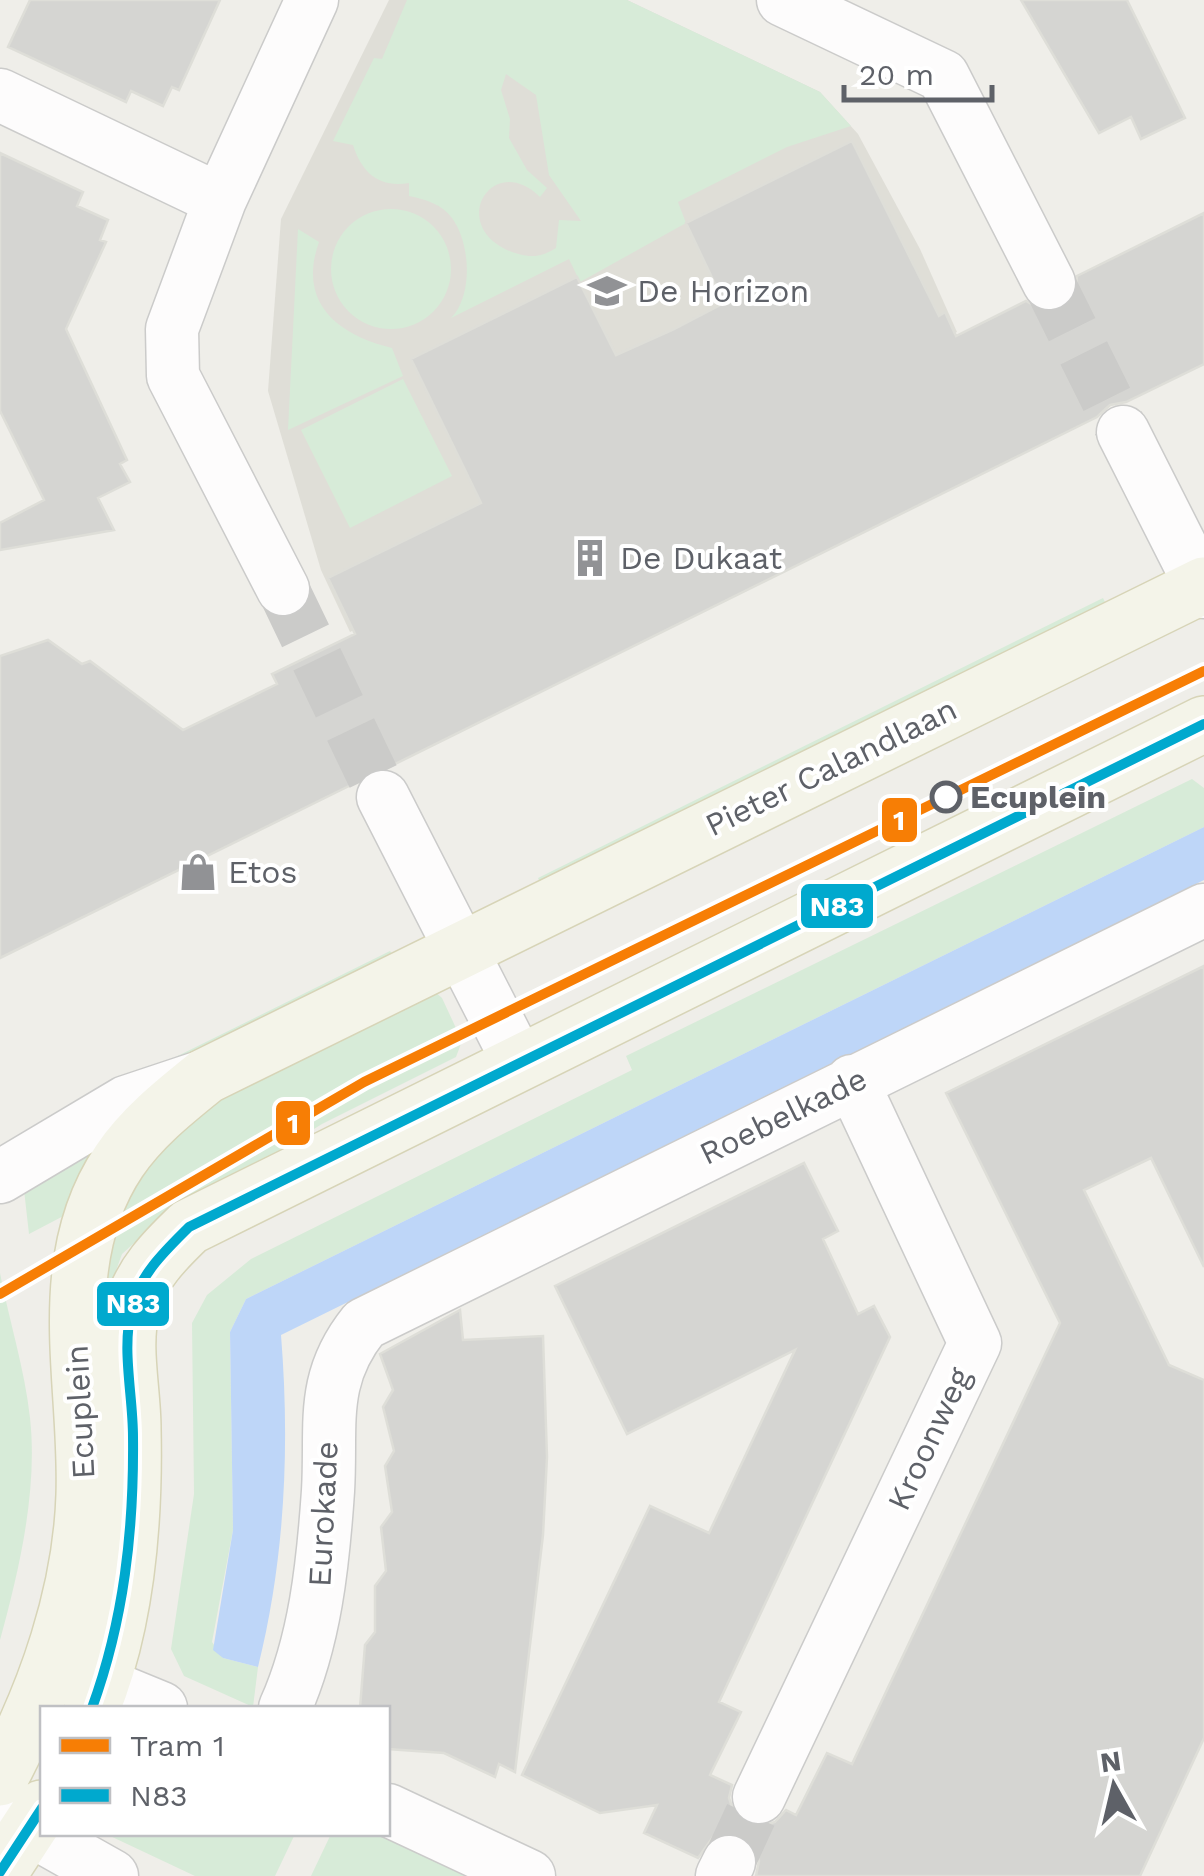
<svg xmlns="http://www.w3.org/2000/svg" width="1204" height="1876" viewBox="0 0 1204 1876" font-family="'Work Sans',sans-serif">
	<rect width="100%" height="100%" fill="#efeee9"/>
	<path fill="#dfded7" d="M389,0H627L820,92L858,134L920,249L957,332L350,632L321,570L268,391L281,219Z"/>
	<path fill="#d7ebd8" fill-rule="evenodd" d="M407,0H627L820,92L851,126L787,147L678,202L686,223L580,282L569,259L451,318C473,296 471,244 452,218C443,205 425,199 409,196V183C379,188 362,173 353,145L333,141L374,58L382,59ZM506,74L536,95L549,175L581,221L559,220L556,248C540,258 530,258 512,252C446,227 492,150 540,197L547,188L527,170L509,138L510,119L501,90Z
		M331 269a60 60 0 1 1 120 0a60 60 0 1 1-120 0Z
		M298,229L319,242C297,303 338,335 392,348L403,376L288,430Z
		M403,379L452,476L350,528L301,430Z
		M1103,598L1109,610L543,890L538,878Z
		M1192,779L1204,788V827L246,1299L230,1332L233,1530L212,1642L223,1658L258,1667L253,1707L184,1676L171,1649L194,1494L192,1323L207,1295L251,1259L632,1070L626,1056Z
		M390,951L397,961L30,1129Z
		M433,990L442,998L462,1041L456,1057L322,1124L143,1235L122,1254L100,1315L91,1291L137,1166L197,1101Z
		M105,1127L73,1211L29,1234L23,1181Z
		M0,1273C9,1320 25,1370 30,1418C38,1490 19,1571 0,1640Z
		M295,1834L275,1876H195L108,1835Z
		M331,1834H376L466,1876H311Z"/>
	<path fill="#bed6f8" d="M1204,827V880L281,1335C290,1446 285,1559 258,1667L223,1658L213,1650L233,1530L230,1332L246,1299Z"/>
	<path fill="#d5d5d2" stroke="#deded8" stroke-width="2.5" d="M30,0H220L179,90L172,87L163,106L131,91L126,102L8,47Z
		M1021,0H1127L1185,118L1141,139L1131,117L1099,133Z
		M852,141L939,316L945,312L956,336L1026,301L1047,313L1062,310L1075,298L1077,276L1204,213V364L1126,402L1110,405L1097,417L387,768L370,770L357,782L0,958V656L48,640L82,664L90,661L183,730L277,684L272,674L355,634L328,578L481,503L411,359L577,277L616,355L674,329L724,303L686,223Z
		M0,153L83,192L77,206L108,220L100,240L106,242L66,329L127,460L120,464L130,482L98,498L114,530L0,550V523L44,500L0,411Z
		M1204,966V1267L1151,1158L1084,1190L1169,1365L1204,1380V1738L1140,1876H756L759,1861L754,1846L742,1835L728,1832L713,1837L698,1858L644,1833L657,1805L600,1813L522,1775L650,1506L709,1533L795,1350L627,1434L555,1286L804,1163L838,1231L823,1239L858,1314L874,1306L890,1337L719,1702L741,1712L710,1775L732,1785L729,1798L734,1813L745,1824L760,1827L775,1822L786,1810L796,1815L827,1753L852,1764L1060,1323L946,1093Z
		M460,1310L463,1340L543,1336L547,1457L543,1535L515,1772L499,1764L495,1777L444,1753L388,1749V1708H360L365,1645L375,1632V1586L386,1571L381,1527L392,1512L385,1466L394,1451L383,1407L393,1390L380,1354Z"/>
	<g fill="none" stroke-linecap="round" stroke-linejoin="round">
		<path stroke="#cbcbc9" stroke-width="52" stroke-dasharray="52 26" stroke-linecap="butt" d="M1049,283L1123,432
			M283,589L383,797
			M729,1862L759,1797"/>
		<g stroke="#cbcbca" stroke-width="55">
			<path id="minor" d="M783,0L943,76L1049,283
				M0,95L220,200
				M1123,432L1204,592
				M283,589L173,376L172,329L220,200L312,0
				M383,797L519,1063
				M0,1177L126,1102L204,1076
				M61,1667L161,1708
				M285,1708C315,1641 323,1565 328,1491C332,1425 319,1380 364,1324L1204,910
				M759,1797L975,1343L852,1081
				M388,1810L529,1876
				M0,1813L112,1876
				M722,1876L729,1862"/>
		</g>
		<g stroke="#d7d4b7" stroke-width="58">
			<path id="major" d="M92,1708C127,1623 135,1521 133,1429C133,1389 122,1347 132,1307C141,1274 165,1250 189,1227L1204,724
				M0,1778C46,1693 81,1592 84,1495C88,1383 51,1262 119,1161C142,1127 175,1101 206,1076L1204,585
				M0,1872L42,1808"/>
		</g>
		<use href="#minor" stroke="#fdfcfc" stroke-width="52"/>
		<use href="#major" stroke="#f4f4e9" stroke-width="55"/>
		<g stroke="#fff" stroke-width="18">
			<path id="bus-1" d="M92,1708C124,1620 134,1530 133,1437C133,1394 121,1349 132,1307C140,1274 166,1250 189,1227L1204,724
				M0,1872L42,1808"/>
		</g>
		<use href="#bus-1" stroke="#00a9ce" stroke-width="10"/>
		<g stroke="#fff" stroke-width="18">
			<path id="tram-1" d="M0,1294L364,1082L1204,671"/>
		</g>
		<use href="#tram-1" stroke="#f77e05" stroke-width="10"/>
	</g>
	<defs>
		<g id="school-bare" transform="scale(3)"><path d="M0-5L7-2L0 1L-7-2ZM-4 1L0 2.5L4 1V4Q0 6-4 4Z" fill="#919295" stroke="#fff" stroke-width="2.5" paint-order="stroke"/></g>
		<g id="building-bare" transform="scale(3)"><path d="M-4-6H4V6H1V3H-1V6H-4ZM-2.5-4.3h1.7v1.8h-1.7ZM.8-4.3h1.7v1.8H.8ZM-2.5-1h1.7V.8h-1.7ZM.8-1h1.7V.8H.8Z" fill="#919295" stroke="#fff" stroke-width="2.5" paint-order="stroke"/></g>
		<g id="shop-bare" transform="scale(3)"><path d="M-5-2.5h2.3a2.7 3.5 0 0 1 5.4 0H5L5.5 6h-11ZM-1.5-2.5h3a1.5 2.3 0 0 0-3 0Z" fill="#919295" stroke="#fff" stroke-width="2.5" paint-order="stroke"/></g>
	</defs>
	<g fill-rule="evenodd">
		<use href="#school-bare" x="607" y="291"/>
		<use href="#building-bare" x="590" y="558"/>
		<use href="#shop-bare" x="198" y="872"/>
	</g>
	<circle fill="#fff" stroke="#5e6168" stroke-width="5" cx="946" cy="797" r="14"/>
	<g text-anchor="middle" stroke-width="8" stroke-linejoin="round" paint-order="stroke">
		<g font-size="32" fill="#5e6168" stroke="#fff" text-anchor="start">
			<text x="637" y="302">De Horizon</text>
			<text x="620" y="569">De Dukaat</text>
			<text x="228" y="883">Etos</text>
		</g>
		<g font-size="32" fill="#5e6168" stroke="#fff">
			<text transform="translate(831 767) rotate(-26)" y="11">Pieter Calandlaan</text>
			<text transform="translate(783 1116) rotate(-26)" y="11">Roebelkade</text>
			<text transform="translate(80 1412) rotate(-93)" y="11">Ecuplein</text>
			<text transform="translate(929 1439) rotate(-65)" y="11">Kroonweg</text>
			<text transform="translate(323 1514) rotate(-87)" y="11">Eurokade</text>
		</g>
		<g font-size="32" font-weight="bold" fill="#5e6168" stroke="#fff" text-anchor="start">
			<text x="970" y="808">Ecuplein</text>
		</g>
	</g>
	<g stroke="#fff" stroke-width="4">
		<rect x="880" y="796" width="39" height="48" rx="10" fill="#f77e05"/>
		<rect x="799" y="882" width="76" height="48" rx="10" fill="#00a9ce"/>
		<rect x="274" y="1099" width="38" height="48" rx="10" fill="#f77e05"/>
		<rect x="95" y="1280" width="76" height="48" rx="10" fill="#00a9ce"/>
	</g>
	<g font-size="28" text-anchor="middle" font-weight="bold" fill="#fff">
		<text x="899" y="830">1</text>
		<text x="837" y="916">N83</text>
		<text x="293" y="1133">1</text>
		<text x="133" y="1313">N83</text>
	</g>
	<rect x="40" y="1706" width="350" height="130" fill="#ffffff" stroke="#bfc0c3" stroke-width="2.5"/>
	<rect x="60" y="1738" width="50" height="15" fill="#f77e05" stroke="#bfc0c3" stroke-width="2.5"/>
	<text x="130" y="1756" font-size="30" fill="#5e6168">Tram 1</text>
	<rect x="60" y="1788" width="50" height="15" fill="#00a9ce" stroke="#bfc0c3" stroke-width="2.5"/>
	<text x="130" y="1806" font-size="30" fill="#5e6168">N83</text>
	<g transform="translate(1114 1786) rotate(352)" stroke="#ffffff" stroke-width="8" paint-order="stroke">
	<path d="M0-8L18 38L0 25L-18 38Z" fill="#5e6168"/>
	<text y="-15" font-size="28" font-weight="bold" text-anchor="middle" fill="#5e6168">N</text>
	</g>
	<path d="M844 85v15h148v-15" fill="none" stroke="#5e6168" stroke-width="5"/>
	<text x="859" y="85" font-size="30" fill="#5e6168" stroke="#ffffff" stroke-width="8" paint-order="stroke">20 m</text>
</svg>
